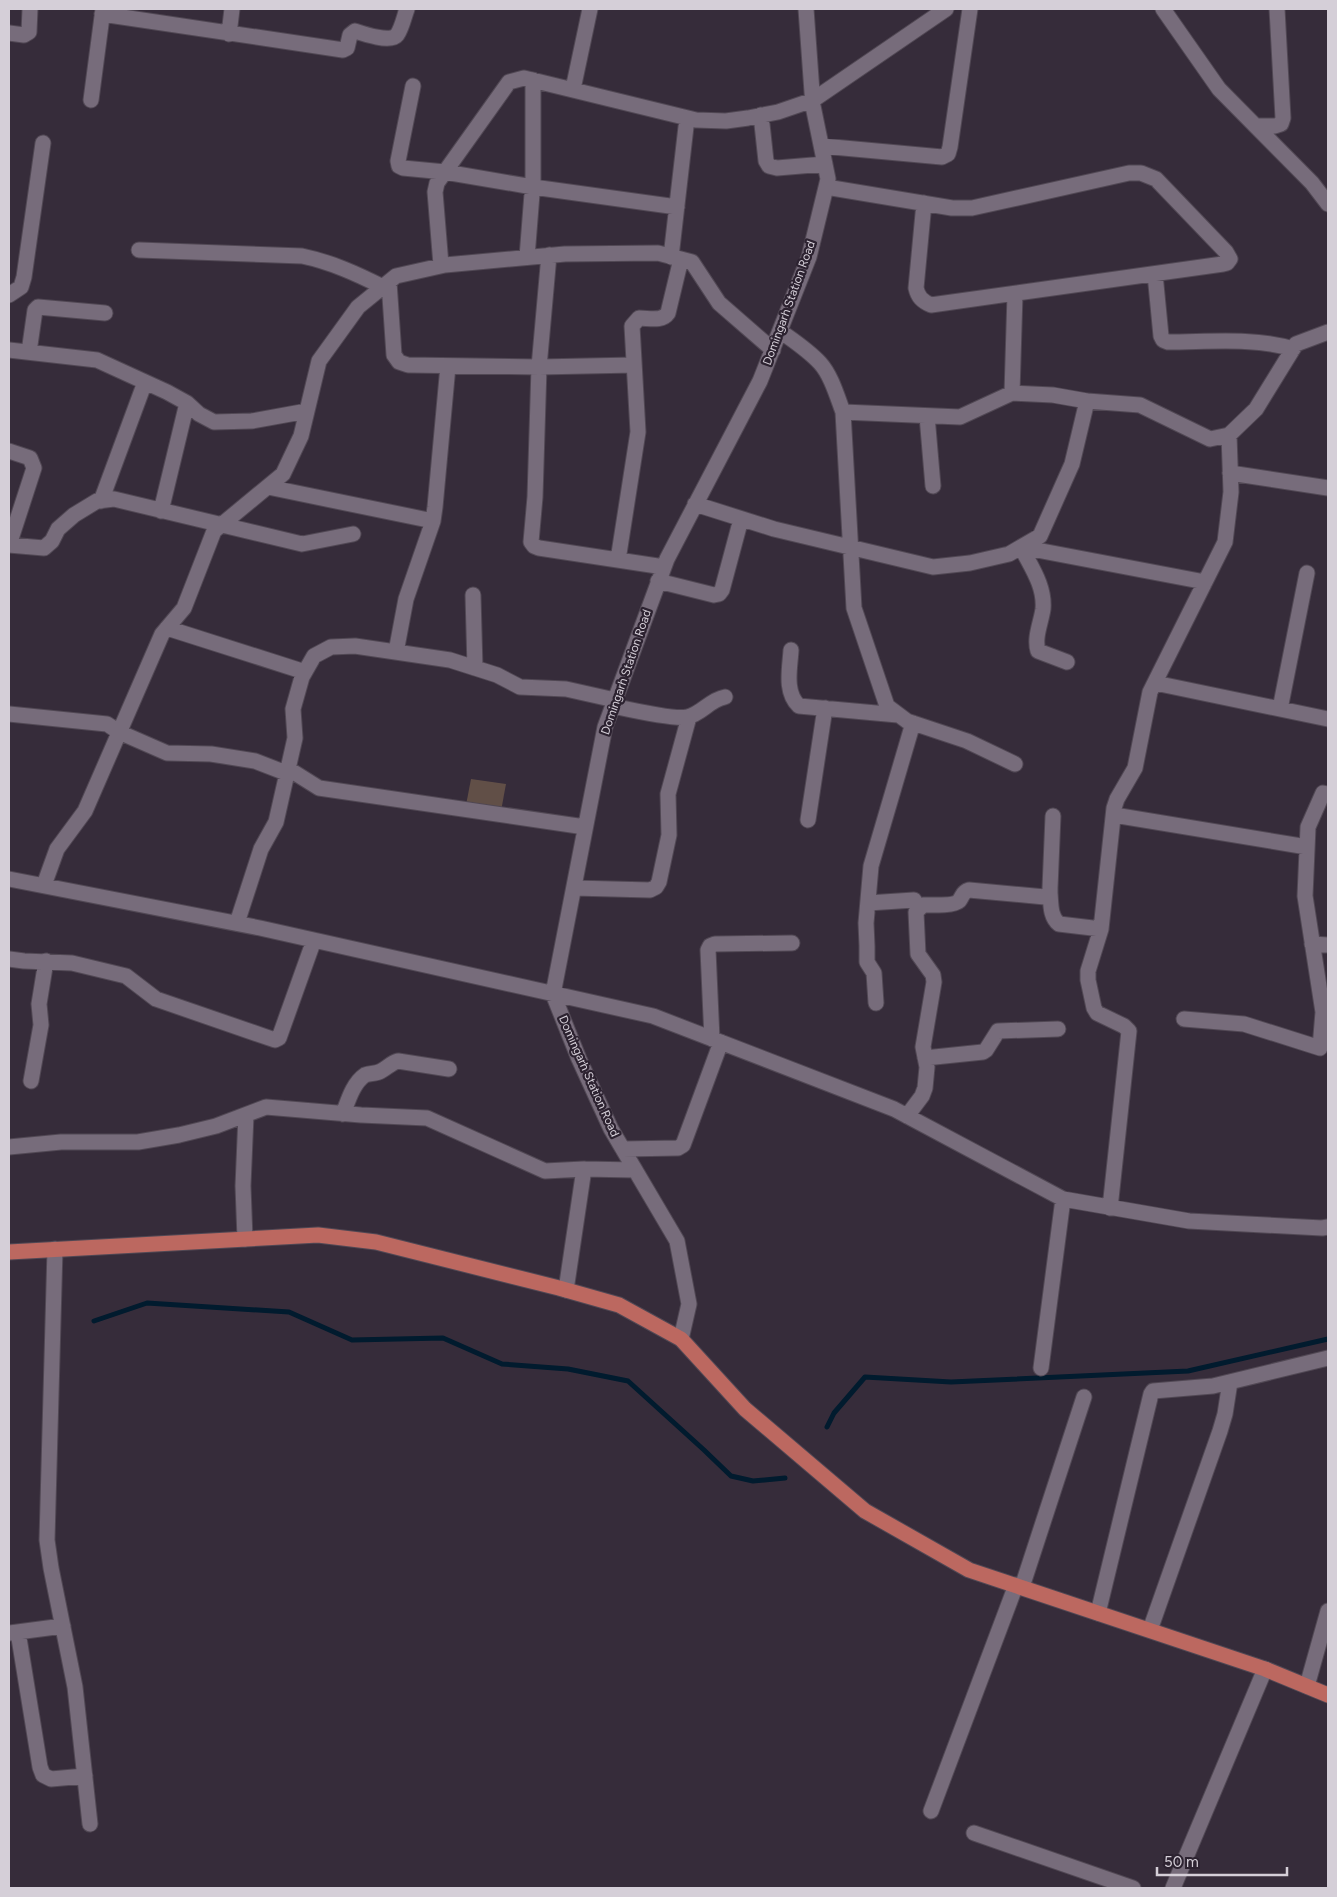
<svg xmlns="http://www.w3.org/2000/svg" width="1337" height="1897" viewBox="0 0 1337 1897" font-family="Figtree,sans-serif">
	<rect width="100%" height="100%" fill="#362c3a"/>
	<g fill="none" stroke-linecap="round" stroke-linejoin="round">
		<path stroke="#011b2e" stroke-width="5" d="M94,1321L147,1303L289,1312L352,1340L443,1338L502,1364L568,1369L628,1381L704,1450L731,1476L753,1481L785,1478
			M827,1427L834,1413L865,1377L951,1382L1188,1371L1328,1339"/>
	</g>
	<path fill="#614f47" d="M471,779L506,784L501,811L466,805Z"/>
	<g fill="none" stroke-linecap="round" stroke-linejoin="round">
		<g stroke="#514854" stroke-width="17">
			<path id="minor" d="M1163,9L1219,89L1312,183L1328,204
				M102,14L343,50L347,48L350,35L355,31C364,34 391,43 397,35C402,28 404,17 407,9
				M9,33L24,35L29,32L30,9
				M229,34L232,9
				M413,86L398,161L399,166L403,168L445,172L533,187L677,207
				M573,89L590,9
				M91,100L103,9
				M761,115L766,161L769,166L777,168L825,164
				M1256,126H1275L1281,124L1283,118L1277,9
				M822,146L942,157L948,154L950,147L970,9
				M826,187L952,208H972L1129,173H1141L1156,179L1226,252L1230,259L1227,263L1223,264L931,305C922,301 918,297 916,288L924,203
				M139,250L302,256C331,262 357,274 383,287
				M549,255L539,367L535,497L531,542L534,546L539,548L664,567
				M527,257L533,181V80
				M671,257L687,118
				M441,265L435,192L437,183L509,82L524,78L696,120L726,121L748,118L778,112L813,100L946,9
				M1155,274L1161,336L1163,340L1168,342C1209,342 1253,337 1293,349
				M389,282L394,355L399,362L408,365L539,367L634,365
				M9,295L21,287L24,277L43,143
				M780,331C794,341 808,350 820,363C831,375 837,396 843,412L854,608L887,706L907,721L967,741L1015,764
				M9,350L97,360L167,392L187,403L199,414L214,422L252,421L307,411
				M29,352L35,310L38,307L105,313
				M1012,393L1015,294
				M1087,401L1140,405L1210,439L1229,435L1256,409L1296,344L1328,332
				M927,416L933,486
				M9,451L30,458L34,468L9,545
				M1230,473L1328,488
				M268,487L433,521
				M101,501L145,382
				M695,504L774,529L933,567L970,563L1009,554L1040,536L1072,464L1087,401L1053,395L1012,393L960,417L843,412
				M161,511L187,403
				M9,545L44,548L52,541L58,529L74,515L97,501L114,499L302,544L353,534
				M1021,547L1205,582
				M1021,547C1031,567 1045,586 1043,609C1041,623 1034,637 1038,651L1067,662
				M618,560L638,432L632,326L639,318C649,318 662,322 668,313L681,259
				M658,581L714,595L719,594L722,590L741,519
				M473,595L475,668
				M167,628L305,672
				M791,650C790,668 784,692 799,706L898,715
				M396,652L406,599L433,521L435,507L448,366
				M1155,683L1328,719
				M613,706C627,709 675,720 687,717C702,714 709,700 725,697
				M1280,709L1307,573
				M9,714L107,724L119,732L167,753L211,754L255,761L286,773
				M287,768L319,788L585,827
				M1114,815L1307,847
				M808,820L825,708
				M9,879L260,928L653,1016L894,1109L1063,1199L1189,1221L1322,1228L1328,1227
				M44,885L57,849L85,811L162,634L184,608L214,531L283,474L301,436L319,361L358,307L396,276L445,265L565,254L658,253L692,262L719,303L773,350
				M574,888L650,890L656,887L659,882L669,835L668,794L689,717
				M1050,893C1051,904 1050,917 1059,924L1101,929
				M868,903L914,900
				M237,923L261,849L276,822L295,738L293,709L302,677L314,656L331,647L355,646L450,660L497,675L520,687L566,689L615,700
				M1312,944L1328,945
				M9,959L24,961L72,963L126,976L156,999L275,1040L279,1038L314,940
				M876,1003L874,973L867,962V946L866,923L871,866L913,723
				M1184,1019L1244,1024L1320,1048L1323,1012L1305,896L1308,827L1323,793L1328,794
				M712,1039L708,950L710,946L715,944L792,943
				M925,1058L983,1052L986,1050L998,1031L1058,1029
				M31,1081L41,1025L39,1004L46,961
				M343,1114C348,1101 353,1083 365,1075C370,1073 376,1074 381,1071C387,1068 391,1063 398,1061L449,1069
				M907,1116L922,1096L925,1088L927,1067L923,1047L934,982L933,975L918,954L916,912L923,905C930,905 954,906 959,901C963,896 962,892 969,890L1045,897L1050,893V888L1053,816
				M9,1147L61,1142H138L179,1135L216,1126L266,1107L361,1115L427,1118L545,1171L584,1169L635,1170
				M623,1149L678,1148L683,1145L721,1042
				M1110,1208L1129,1031L1124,1026L1097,1013L1094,1008L1088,980V971L1101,929L1114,808L1117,799L1135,768L1150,692L1225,542L1231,492L1229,435
				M245,1239L243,1186L246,1115
				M55,1249L47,1540L51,1568L75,1687L90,1824
				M566,1290L584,1169
				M681,1339L689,1304L677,1241L611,1129L579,1059L553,994L605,727L667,559L760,381L809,257L828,179L813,106L806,9
				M1041,1368L1063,1199
				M1022,1587L1084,1397
				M1098,1613L1151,1394L1153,1391L1213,1386L1328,1358
				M1150,1630L1220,1431L1225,1414L1230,1382
				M18,1632L40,1767L43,1775L51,1779L85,1776
				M10,1633L63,1626
				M1307,1686L1328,1611
				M931,1811L1016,1585
				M974,1833L1133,1888
				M1173,1888L1265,1669"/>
		</g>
		<g stroke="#514854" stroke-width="17">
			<path id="major" d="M9,1252L318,1235L376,1242L559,1288L619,1305L681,1339L745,1409L865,1511L969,1570L1265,1669L1328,1695"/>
		</g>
		<use href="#minor" stroke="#776c7b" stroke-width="15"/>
		<use href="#major" stroke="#bc6860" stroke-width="15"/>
	</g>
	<g text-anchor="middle" stroke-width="4.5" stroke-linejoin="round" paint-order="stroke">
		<g font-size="12" fill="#d5cfd8" stroke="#2c2230">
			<text transform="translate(789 303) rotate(-70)" y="4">Domingarh Station Road</text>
			<text transform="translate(626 672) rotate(-71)" y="4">Domingarh Station Road</text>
			<text transform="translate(589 1076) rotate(66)" y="4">Domingarh Station Road</text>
		</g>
	</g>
	<rect width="1337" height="1897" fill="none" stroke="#d5cfd8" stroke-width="20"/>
	<path d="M1157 1867v8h130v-8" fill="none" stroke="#d5cfd8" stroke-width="2.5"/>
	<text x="1164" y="1867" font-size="15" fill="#d5cfd8" stroke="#2c2230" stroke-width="4" paint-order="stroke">50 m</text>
</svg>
